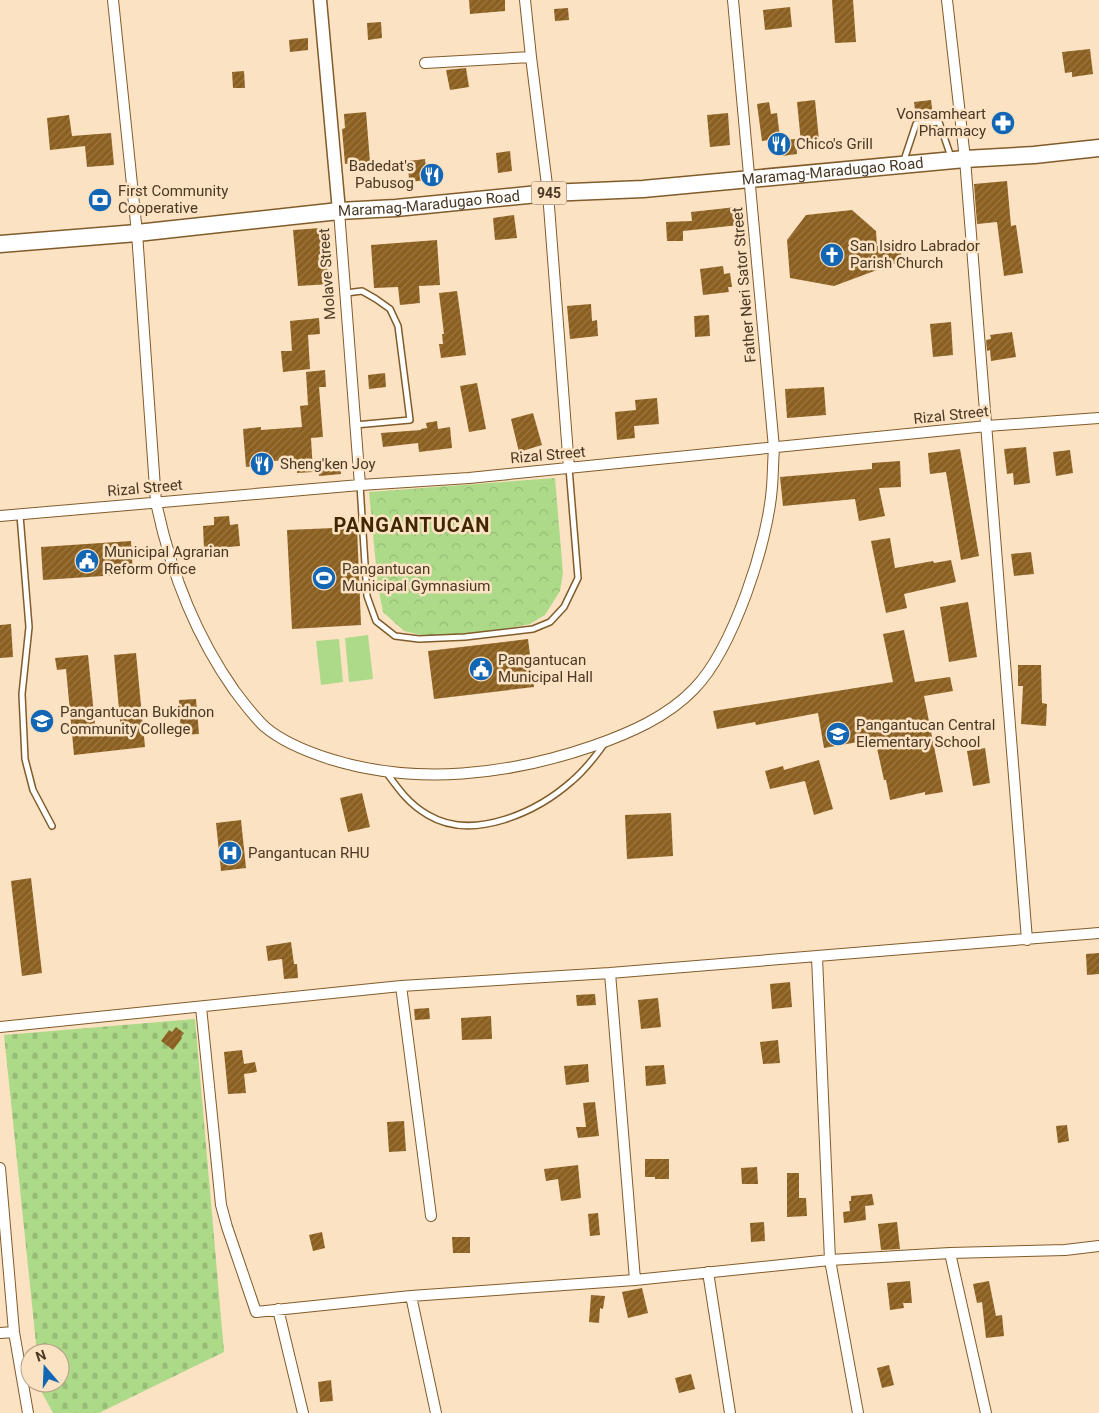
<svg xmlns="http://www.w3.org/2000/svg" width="1099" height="1413" viewBox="0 0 1099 1413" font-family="Roboto,sans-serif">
	<defs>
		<pattern id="forest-crowns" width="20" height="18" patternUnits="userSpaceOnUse" patternTransform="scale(1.25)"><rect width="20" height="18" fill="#adda89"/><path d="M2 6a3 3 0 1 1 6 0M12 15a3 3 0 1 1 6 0" fill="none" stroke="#96bc76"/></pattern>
		<pattern id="cemetery-stones" width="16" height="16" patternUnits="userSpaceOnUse" patternTransform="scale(1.25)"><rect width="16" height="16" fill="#adda89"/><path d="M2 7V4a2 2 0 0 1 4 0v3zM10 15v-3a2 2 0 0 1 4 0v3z" fill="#96bc76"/></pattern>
		<pattern id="building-hatch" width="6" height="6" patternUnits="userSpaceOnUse" patternTransform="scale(1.25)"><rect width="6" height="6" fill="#8b5f1f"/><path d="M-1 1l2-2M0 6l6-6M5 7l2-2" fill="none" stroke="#9a7846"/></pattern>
	</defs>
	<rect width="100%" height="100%" fill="#fbe2c3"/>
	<path fill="url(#forest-crowns)" d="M555,478L563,573L560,591L545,615L530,624L493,631L430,637L404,631L383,612L378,587L369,492Z"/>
	<path fill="url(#cemetery-stones)" d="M195,1019L224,1352L99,1413H53L41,1391L40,1383H60V1353H37L4,1035Z"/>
	<path fill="#adda89" d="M368,635L373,679L349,682L345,638Z
		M339,639L343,682L321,685L316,641Z"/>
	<path fill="url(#building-hatch)" d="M469,0H505V11L470,14Z
		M832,0H853L856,42L835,43Z
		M790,7L792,27L765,30L763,10Z
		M568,8L569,20L555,21L554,9Z
		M381,22L382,38L368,40L367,23Z
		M308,38V50L290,52L289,40Z
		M1090,49L1093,74L1072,77V72L1065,73L1062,52Z
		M466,68L469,87L450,90L446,70Z
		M244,71L245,88H233L232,72Z
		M815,100L819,140L801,142L797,102Z
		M931,100L933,116L916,118L914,102Z
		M769,102L771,114L777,113L780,138L762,141L757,104Z
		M366,112L370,162L345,164L342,129L345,128L344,114Z
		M728,113L730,145L710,147L707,115Z
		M69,115L72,136L111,133L114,165L87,167L85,146L50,150L47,118Z
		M796,139L797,154L782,156L780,140Z
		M510,151L512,171L498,173L496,153Z
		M425,159L427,180L409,182L408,161Z
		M1007,181L1011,226L1016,225L1023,273L1004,276L997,222L977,224L974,184Z
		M736,207L739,225L683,231V241H667L666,222L692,221L691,212Z
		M852,210L876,231L877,246L901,243L902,263L877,266V270L834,286L790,278L787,240L806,215Z
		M514,215L517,238L495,240L493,218Z
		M321,228L326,233L330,284L298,286L293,230Z
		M437,240L440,285L419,286L420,303L400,305L398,287L374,288L371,245Z
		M723,266L724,274L730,273L732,287H728L729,292L703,295L700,269Z
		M457,291L466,355L441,358L439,344H443L442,334H444L439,293Z
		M591,304L592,321L597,320L598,336L570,339L567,306Z
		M709,315L710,336L695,337L694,316Z
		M319,318L320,334L308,335L310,369L283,372L281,351H292L290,321Z
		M951,322L953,355L933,357L930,324Z
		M1012,332L1016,357L991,361L990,350L987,351L986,340L991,339L990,335Z
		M325,370L326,387H319L323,437L311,438L313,472L297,473L296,459L263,462L264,465L246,467L243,429L261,427V430L302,427L300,406L308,405L306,372Z
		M385,373L386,387L369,389L368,375Z
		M477,383L486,429L469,432L460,386Z
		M824,387L826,415L787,418L785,389Z
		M657,398L659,424L634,426L635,438L617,440L615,412L636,410L635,400Z
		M533,413L542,445L519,452L511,419Z
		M437,421L438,429L450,427L452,448L419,452L418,443L383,447L381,433L421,430V429L427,428L426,423Z
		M1026,447L1030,483L1014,485L1013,473L1007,474L1004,449Z
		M960,449L979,556L961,560L946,472L930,474L928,453Z
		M1070,450L1073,473L1056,476L1053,452Z
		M900,461L901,487L879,488L885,516L859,521L855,499L783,506L780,477L872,469V463Z
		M340,462L341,474L319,476L318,463Z
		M229,516L230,525L238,524L240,546L204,549L203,526L214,525V517Z
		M357,527L361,625L292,629L287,530Z
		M890,538L895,568L933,561L934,563L951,560L956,582L904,594L907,608L886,613L871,541Z
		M131,541L133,574L43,580L41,547Z
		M1031,552L1034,574L1014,576L1011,554Z
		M968,602L977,657L949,662L940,607Z
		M11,624L13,657L0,658V625Z
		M904,630L915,682L950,677L953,691L924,696L943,792L925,795V792L890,800L886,780H884L875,739L824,748L818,713L756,725L755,722L717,729L713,711L893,682L883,634Z
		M528,639L534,687L434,699L428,651Z
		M136,653L145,747L74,755L66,669L57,670L55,658L88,655L96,734L121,731L114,655Z
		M1018,665H1041L1042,703L1047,704L1046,726L1021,724L1023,686H1018Z
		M196,699L199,734L181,735L179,700Z
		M985,748L990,783L973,786L967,751Z
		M819,760L833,809L814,815L805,781L770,789L765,771L783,766L784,770Z
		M362,793L370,827L348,832L340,798Z
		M671,813L673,856L627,859L625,815Z
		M241,820L246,868L221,871L216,823Z
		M31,878L42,973L22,976L11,881Z
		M291,942L294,964H297L298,978L284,979L282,959L268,961L266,946Z
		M1099,953V974L1087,975L1086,954Z
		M790,982L792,1007L772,1009L770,984Z
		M595,994L596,1005L577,1006L576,995Z
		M658,998L661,1027L641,1029L638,1000Z
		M429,1008L430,1019L415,1020L414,1009Z
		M491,1016L492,1039L462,1040L461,1018Z
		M176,1027L184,1033L181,1037L182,1038L173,1050L161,1041L169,1030L172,1032Z
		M778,1040L780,1063L763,1064L760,1042Z
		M242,1050L244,1064L255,1062L257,1072L244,1074L246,1093L228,1094L224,1052Z
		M588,1064L589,1082L566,1085L564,1066Z
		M664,1065L666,1084L646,1086L645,1066Z
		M595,1102L599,1136L578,1138L576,1127H586L583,1103Z
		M404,1121L406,1151L389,1152L387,1122Z
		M1067,1125L1069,1141L1058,1143L1056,1126Z
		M645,1159H669V1179H655V1177H645Z
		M578,1165L581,1198L561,1201L558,1179L546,1181L544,1169Z
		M757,1167L758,1184H742L741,1168Z
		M787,1173H799V1198H806L807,1216L787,1217Z
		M872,1194L874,1205L865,1206L866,1220L844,1223L843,1212L850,1211L849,1201H851V1196Z
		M598,1213L600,1235L590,1236L588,1214Z
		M764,1222L765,1241L751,1242L750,1223Z
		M897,1222L900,1249L881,1250L878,1224Z
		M322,1232L325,1248L313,1251L309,1235Z
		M452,1237H470V1253H453Z
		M910,1281L912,1303H903L904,1308L890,1310L887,1283Z
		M989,1281L996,1316L1002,1315L1004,1336L986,1338L982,1302L977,1303L973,1284Z
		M642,1288L648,1313L628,1318L622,1292Z
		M591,1295L605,1296L603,1309L600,1308L599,1323L589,1322Z
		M889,1365L894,1385L882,1388L877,1368Z
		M691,1374L695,1389L679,1393L675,1378Z
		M331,1380L333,1401L320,1402L318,1382Z"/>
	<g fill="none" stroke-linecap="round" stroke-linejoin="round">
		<g stroke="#815c2a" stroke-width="8">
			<path id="service" d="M903,163L916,124L939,122L951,157
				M346,293L362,291L376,299L390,309L398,326L410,420L355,425
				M360,485L367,596L376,621L395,636L419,639L465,637L533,629L550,622L564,607L578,578L569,468
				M20,515L29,627L22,694L25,759L33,790L52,826
				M386,772C399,790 409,804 428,815C473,842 537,812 572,781C585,770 595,757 605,743"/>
		</g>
		<g stroke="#815c2a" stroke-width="12">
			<path id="minor" d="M113,0L137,233L156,502C170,570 194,633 234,690C243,702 254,717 265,727C284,743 308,752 330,759C416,786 509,775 593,746C630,733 667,717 694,689C733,649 768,543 772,487C773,474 773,461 774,448L733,0
				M525,0L531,57L548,193L569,468
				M947,0L965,159L1027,940
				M425,63L531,57
				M339,211L360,485
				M0,516L360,485L469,478L987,426L1099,418
				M817,957L830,1260L858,1413
				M610,973L635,1280
				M401,986L431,1216
				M201,1007L221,1205L227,1227L256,1312L411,1296L635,1280L830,1260L950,1253L1065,1250L1099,1246
				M0,1027L401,986L610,973L1099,933
				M0,1168L14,1332L28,1413
				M950,1253L986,1413
				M708,1272L730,1413
				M411,1296L436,1413
				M278,1309L303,1413
				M0,1333L14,1332"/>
		</g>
		<g stroke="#815c2a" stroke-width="15">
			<path id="tertiary" d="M320,0L339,211"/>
		</g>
		<g stroke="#815c2a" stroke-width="19">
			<g id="primary">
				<path id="s1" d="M0,244L137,233L339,211L396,208L548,193L643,189L965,159L1034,155L1099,148"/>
			</g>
		</g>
		<use href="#service" stroke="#fff" stroke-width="5"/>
		<use href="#minor" stroke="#fff" stroke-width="10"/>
		<use href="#tertiary" stroke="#fff" stroke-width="12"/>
		<use href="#primary" stroke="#fff" stroke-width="16"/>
	</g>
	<defs>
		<g id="pharmacy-disc" transform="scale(1.25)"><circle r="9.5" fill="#1266b4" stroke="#fbe2c3"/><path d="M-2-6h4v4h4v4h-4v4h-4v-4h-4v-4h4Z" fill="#fff"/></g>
		<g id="restaurant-disc" transform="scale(1.25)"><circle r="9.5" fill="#1266b4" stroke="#fbe2c3"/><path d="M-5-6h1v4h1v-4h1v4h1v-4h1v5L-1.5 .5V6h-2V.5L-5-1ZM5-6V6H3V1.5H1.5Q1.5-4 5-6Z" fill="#fff"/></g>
		<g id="bank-disc" transform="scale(1.25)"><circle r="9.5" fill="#1266b4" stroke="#fbe2c3"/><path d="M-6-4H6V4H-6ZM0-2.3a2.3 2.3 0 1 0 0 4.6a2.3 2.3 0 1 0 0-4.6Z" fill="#fff"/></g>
		<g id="church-disc" transform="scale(1.25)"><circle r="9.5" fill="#1266b4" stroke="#fbe2c3"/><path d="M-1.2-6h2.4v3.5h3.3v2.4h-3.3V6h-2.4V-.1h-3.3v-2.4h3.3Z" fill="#fff"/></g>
		<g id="civic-disc" transform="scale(1.25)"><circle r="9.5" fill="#1266b4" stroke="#fbe2c3"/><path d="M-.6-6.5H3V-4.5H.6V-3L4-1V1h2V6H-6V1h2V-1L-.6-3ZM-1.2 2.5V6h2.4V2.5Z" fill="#fff"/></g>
		<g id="stadium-disc" transform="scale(1.25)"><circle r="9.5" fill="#1266b4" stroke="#fbe2c3"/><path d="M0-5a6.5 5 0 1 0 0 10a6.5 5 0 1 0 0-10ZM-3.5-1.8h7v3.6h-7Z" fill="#fff"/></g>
		<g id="university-disc" transform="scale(1.25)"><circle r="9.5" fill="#1266b4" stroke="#fbe2c3"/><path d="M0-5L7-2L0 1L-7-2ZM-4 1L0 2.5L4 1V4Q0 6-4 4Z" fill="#fff"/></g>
		<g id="school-disc" transform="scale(1.25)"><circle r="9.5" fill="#1266b4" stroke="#fbe2c3"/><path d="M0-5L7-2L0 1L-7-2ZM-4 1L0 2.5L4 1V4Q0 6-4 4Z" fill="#fff"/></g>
		<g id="hospital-disc" transform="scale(1.25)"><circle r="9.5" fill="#1266b4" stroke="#fbe2c3"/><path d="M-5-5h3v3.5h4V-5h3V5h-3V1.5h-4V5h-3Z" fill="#fff"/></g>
	</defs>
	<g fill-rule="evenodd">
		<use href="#pharmacy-disc" x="1003" y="123"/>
		<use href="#restaurant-disc" x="779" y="144"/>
		<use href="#restaurant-disc" x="432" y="175"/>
		<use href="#bank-disc" x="100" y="200"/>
		<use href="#church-disc" x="832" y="255"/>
		<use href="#restaurant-disc" x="262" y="464"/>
		<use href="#civic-disc" x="87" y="561"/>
		<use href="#stadium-disc" x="324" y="578"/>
		<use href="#civic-disc" x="481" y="669"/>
		<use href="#university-disc" x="42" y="721"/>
		<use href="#school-disc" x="838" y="734"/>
		<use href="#hospital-disc" x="230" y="853"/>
	</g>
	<g text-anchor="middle" stroke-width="5" stroke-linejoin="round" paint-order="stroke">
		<rect fill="#fbe2c3" stroke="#7e6c54" stroke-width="1" x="531.5" y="181.5" width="35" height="23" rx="4"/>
		<g font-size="14" font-weight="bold" fill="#493924">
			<text x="549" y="198">945</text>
		</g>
		<g font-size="15" fill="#493924" stroke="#fbe2c3" text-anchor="start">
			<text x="986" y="119" text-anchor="end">Vonsamheart<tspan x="986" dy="17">Pharmacy</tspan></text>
			<text x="796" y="149">Chico's Grill</text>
			<text x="414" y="171" text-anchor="end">Badedat's<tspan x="414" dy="17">Pabusog</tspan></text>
			<text x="118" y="196">First Community<tspan x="118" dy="17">Cooperative</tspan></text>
			<text x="850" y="251">San Isidro Labrador<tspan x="850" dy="17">Parish Church</tspan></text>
			<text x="280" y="469">Sheng'ken Joy</text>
			<text x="104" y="557">Municipal Agrarian<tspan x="104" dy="17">Reform Office</tspan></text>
			<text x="342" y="574">Pangantucan<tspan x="342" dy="17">Municipal Gymnasium</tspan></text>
			<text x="498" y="665">Pangantucan<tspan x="498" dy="17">Municipal Hall</tspan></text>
			<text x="60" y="717">Pangantucan Bukidnon<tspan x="60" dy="17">Community College</tspan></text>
			<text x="856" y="730">Pangantucan Central<tspan x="856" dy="17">Elementary School</tspan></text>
			<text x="248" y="858">Pangantucan RHU</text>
		</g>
		<g font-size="15" fill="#493924" stroke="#fbe2c3">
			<text dy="5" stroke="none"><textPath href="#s1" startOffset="836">Maramag-Maradugao Road</textPath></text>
			<text dy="5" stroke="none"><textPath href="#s1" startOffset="431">Maramag-Maradugao Road</textPath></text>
			<text transform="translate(327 274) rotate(-94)" y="5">Molave Street</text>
			<text transform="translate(744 285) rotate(-95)" y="5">Father Neri Sator Street</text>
			<text transform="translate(951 415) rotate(-6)" y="5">Rizal Street</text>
			<text transform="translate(548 455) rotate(-5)" y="5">Rizal Street</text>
			<text transform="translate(145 488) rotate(-5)" y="5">Rizal Street</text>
		</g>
		<g font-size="20" font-weight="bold" letter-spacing="1" fill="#412700" stroke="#fbe2c3">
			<text x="412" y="532">PANGANTUCAN</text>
		</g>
	</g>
	<g transform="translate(45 1368) rotate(341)"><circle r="24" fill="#fbe2c3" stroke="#b49e83"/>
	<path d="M0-4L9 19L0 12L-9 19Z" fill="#1266b4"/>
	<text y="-8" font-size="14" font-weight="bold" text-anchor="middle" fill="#493924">N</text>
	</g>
</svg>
